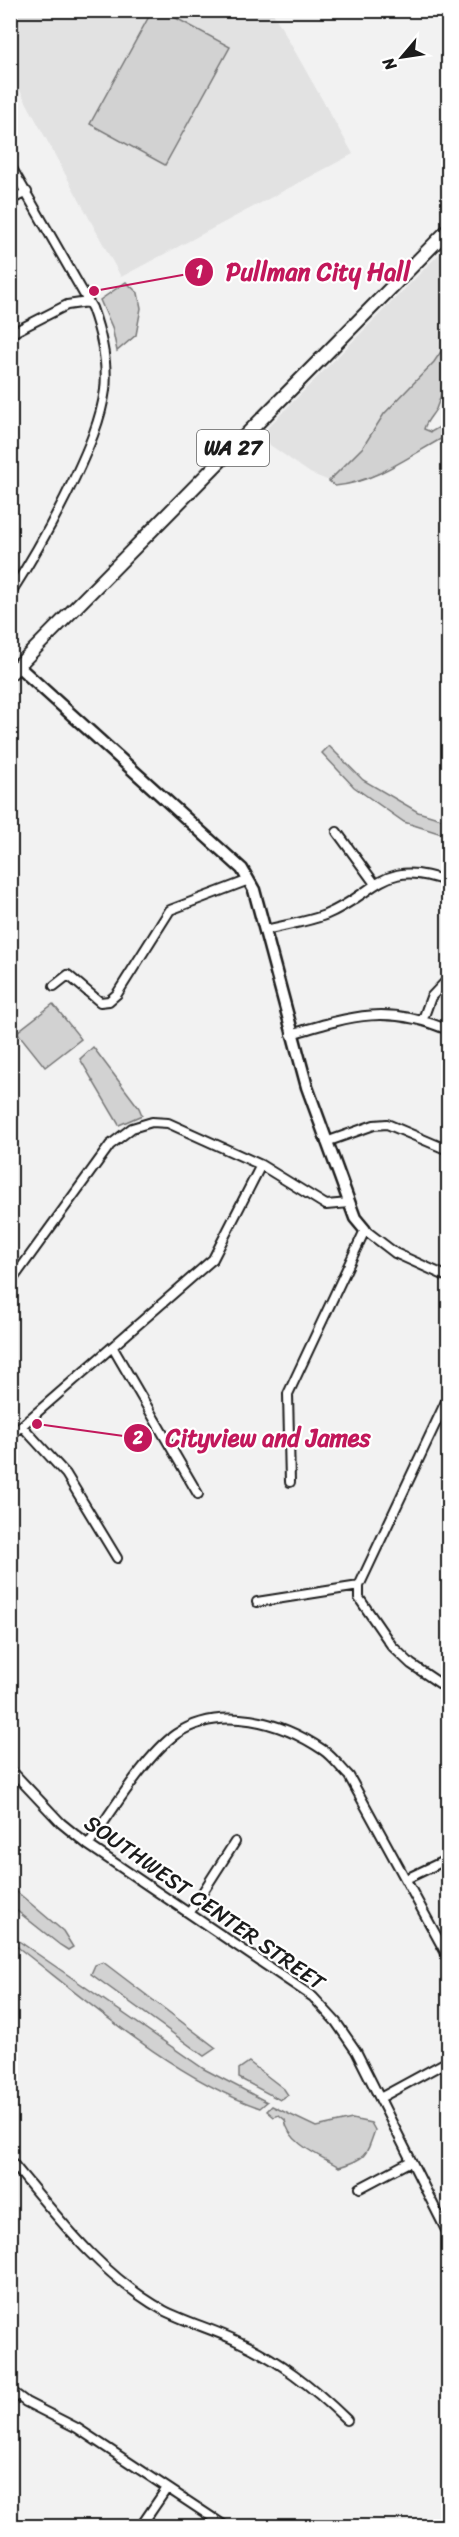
<svg xmlns="http://www.w3.org/2000/svg" width="459" height="2537" viewBox="0 0 459 2537" font-family="Sriracha,sans-serif">
	<rect width="100%" height="100%" fill="#f2f2f2"/>
	<filter id="ink" filterUnits="userSpaceOnUse"><feTurbulence type="fractalNoise" baseFrequency=".0167" numOctaves="2"/><feDisplacementMap in="SourceGraphic" scale="12" xChannelSelector="R" yChannelSelector="G"/><feConvolveMatrix kernelMatrix="1 2 1 2 8 2 1 2 1" color-interpolation-filters="sRGB"/></filter>
	<g filter="url(#ink)">
		<path fill="#e2e2e2" d="M10,11H272L353,154L121,277L11,74Z
			M448,245V341L434,362L384,414L363,447L329,481L310,473L270,445L265,434L268,427Z"/>
		<path fill="#d2d2d2" stroke="#777" stroke-width="1.5" d="M152,11H163L230,47L165,165L90,124Z
			M126,282L138,293L141,308L136,335L117,351L112,327L100,300Z
			M448,341C449,371 447,381 436,409C432,416 426,421 424,429L431,432L448,422V435C412,454 377,482 335,486L329,481L363,447L384,414L434,362Z
			M329,746L363,780L418,812L448,821V836L404,822L354,787L322,753Z
			M53,1004L81,1039L45,1067L17,1032Z
			M93,1047L139,1108L142,1115L119,1125L80,1059Z
			M10,1886L63,1931L73,1947L68,1950L60,1945L11,1906Z
			M10,1935L204,2069L267,2102L260,2108C172,2077 85,1999 11,1942Z
			M103,1962L216,2048L204,2056L91,1974L95,1965Z
			M249,2062L284,2089L288,2095L280,2100L239,2078V2069Z
			M272,2106L316,2127L352,2119L371,2123L375,2130C366,2156 366,2159 339,2167C321,2156 288,2144 285,2120L279,2115L274,2117L267,2111Z"/>
		<g fill="none" stroke-linecap="round" stroke-linejoin="round">
			<g stroke="#1c1c1c" stroke-width="12">
				<path id="street" d="M10,165L92,308C101,333 108,363 105,390C101,420 88,449 75,477C55,519 35,555 10,594
					M10,200L27,192
					M10,334L67,305L88,302
					M337,832L375,884
					M266,930C285,925 307,922 325,915C378,893 382,857 448,882
					M54,986L68,975L100,1002L109,1001L117,994L170,910L249,880
					M423,1019L431,997L448,979
					M291,1034C351,1016 388,1004 448,1030
					M326,1142L374,1125L387,1124L448,1150
					M10,1283L110,1145L132,1128L152,1122L168,1123L261,1165L326,1205L349,1203
					M113,1348L198,1494
					M448,1397L359,1586V1598L392,1646L411,1664L448,1689
					M22,1426L66,1474L117,1558
					M10,1436L213,1259L261,1165
					M290,1482L288,1394L365,1230L395,1253L448,1277
					M257,1602L359,1586
					M10,1769L61,1823L88,1845L313,1997L336,2022L356,2051L448,2234
					M88,1845C111,1813 146,1755 176,1734C221,1704 282,1722 323,1750C332,1756 340,1767 349,1776L448,1957
					M406,1879L448,1859
					M190,1912L235,1842
					M380,2098L448,2061
					M10,2160C56,2215 99,2274 163,2310C186,2322 212,2329 235,2340C278,2359 313,2387 347,2420
					M360,2188L411,2161
					M10,2390L26,2402L77,2428L225,2526
					M141,2526L167,2488"/>
			</g>
			<g stroke="#1c1c1c" stroke-width="15">
				<path id="secondary" d="M19,667L242,869L254,890L307,1087L355,1218L365,1230"/>
			</g>
			<g stroke="#1c1c1c" stroke-width="16">
				<path id="primary" d="M10,674L448,230"/>
			</g>
			<use href="#street" stroke="#fff" stroke-width="8"/>
			<use href="#secondary" stroke="#fff" stroke-width="10"/>
			<use href="#primary" stroke="#fff" stroke-width="12"/>
		</g>
	</g>
	<g text-anchor="middle" stroke-width="4.5" stroke-linejoin="round" paint-order="stroke">
		<rect fill="#fff" stroke="#606060" stroke-width="1.5" x="197" y="430" width="72" height="36" rx="4.5"/>
		<g font-size="21" font-weight="bold" fill="#1c1c1c">
			<text x="233" y="455">WA 27</text>
		</g>
		<g font-size="22" fill="#1c1c1c" stroke="#fff">
			<text transform="translate(205 1902) rotate(35)" y="8">SOUTHWEST CENTER STREET</text>
		</g>
	</g>
	<path fill="none" stroke="#c2185b" stroke-width="2" d="M94 291L199 272M37 1424L138 1438"/>
	<g fill="#c2185b" stroke="#fff" stroke-width="2">
		<circle cx="94" cy="291" r="6"/>
		<circle cx="37" cy="1424" r="6"/>
		<circle cx="199" cy="272" r="15"/>
		<circle cx="138" cy="1438" r="15"/>
	</g>
	<g font-size="18" text-anchor="middle" font-weight="bold" fill="#fff">
		<text x="199" y="278">1</text>
		<text x="138" y="1444">2</text>
	</g>
	<g font-size="24" text-anchor="middle" font-weight="bold" fill="#c2185b" stroke="#fff" stroke-width="4.5" stroke-linejoin="round" paint-order="stroke">
		<text x="318" y="280">Pullman City Hall</text>
		<text x="268" y="1446">Cityview and James</text>
	</g>
	<rect width="459" height="2537" fill="none" stroke="#fff" stroke-width="36"/>
	<rect x="18" y="18" width="423" height="2501" fill="none" stroke="#1c1c1c" stroke-width="2" filter="url(#ink)"/>
	<g transform="translate(402 57) rotate(241)" stroke="#ffffff" stroke-width="4.5" paint-order="stroke">
	<path d="M0-4.5L10 22L0 15L-10 22Z" fill="#1c1c1c"/>
	<text y="-9" font-size="16" font-weight="bold" text-anchor="middle" fill="#1c1c1c">N</text>
	</g>
</svg>
